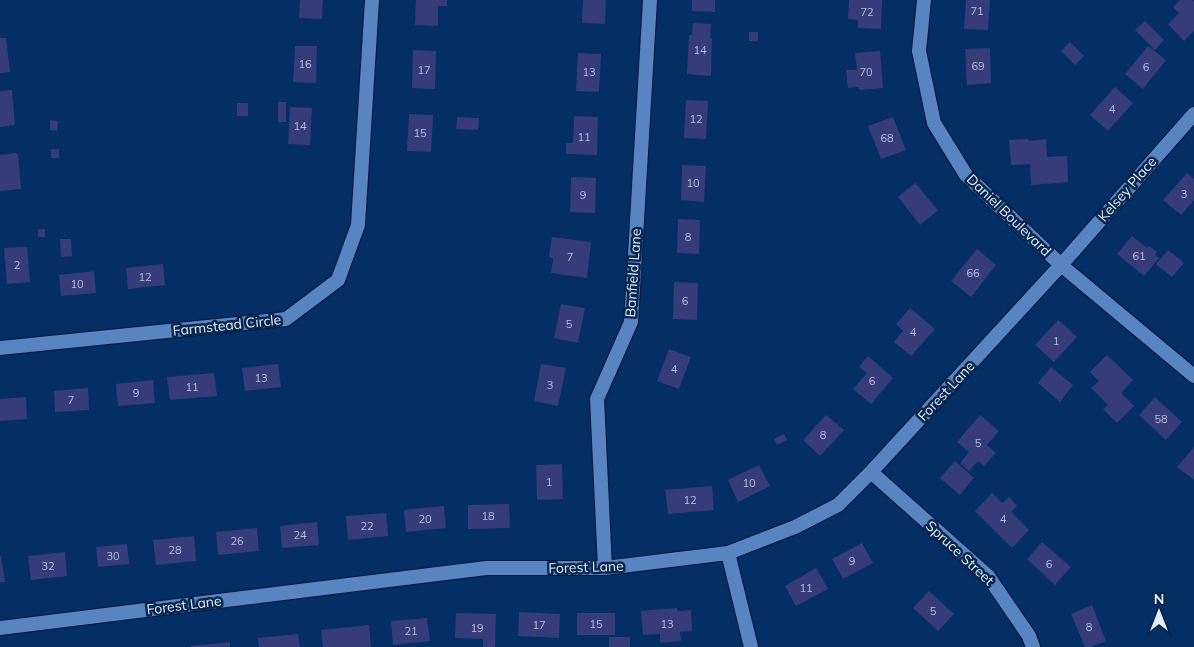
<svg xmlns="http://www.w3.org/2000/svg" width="1194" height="647" viewBox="0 0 1194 647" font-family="Mulish,sans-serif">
	<rect width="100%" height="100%" fill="#032f65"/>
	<path fill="#363b7a" d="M300,0H323L322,19L299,18Z
		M416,0H447V6H438V26L415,25Z
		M583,0H606L605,24L582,23Z
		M692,0H715V12L692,11Z
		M849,0H882L881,29L858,28V20L848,19Z
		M966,0H990L988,30L964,29Z
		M1180,0H1192L1194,2V31L1184,41L1168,24L1179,13L1173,7Z
		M1145,21L1164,40L1155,50L1135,30Z
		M693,23L711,24L710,38H712L711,76L687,74L689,35H692Z
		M749,32H758V41H749Z
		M0,38H6L10,72L0,73Z
		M1070,42L1084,56L1075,65L1061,51Z
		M295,46H317L316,83L293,82Z
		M1148,46L1166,60L1143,89L1125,74Z
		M990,48L991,83L967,85L965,49Z
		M413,50L436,51L435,89L412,88Z
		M880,51L883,88L860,90L858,87L848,88L846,70H857L855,53Z
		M578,53L601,54L599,92L576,91Z
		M1115,87L1133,103L1108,131L1090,115Z
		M12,90L15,125L0,127V91Z
		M686,100L708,101L706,139L684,138Z
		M278,102H286V122H278Z
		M237,103H248V116H237Z
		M290,107L312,108L310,145L288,144Z
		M409,114L433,115L431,152L407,151Z
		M574,116L598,117L597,155L566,154V143H573Z
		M457,117L479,118L478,130L456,129Z
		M893,117L906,150L881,159L868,126Z
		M50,120L58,121L57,131L50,130Z
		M1028,139L1029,141L1046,139L1047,157L1067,156L1068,182L1031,185L1030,164L1011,165L1009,140Z
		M51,149H59V158H51Z
		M16,153L18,155L21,189L0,191V155Z
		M682,165L706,166L704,202L681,200Z
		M1187,173L1194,179V200L1181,215L1163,200Z
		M571,177L596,178L595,213L570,212Z
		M915,183L938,210L920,225L898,197Z
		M678,219L700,220L699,254L677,253Z
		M38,229H45V237H38Z
		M1132,236L1147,248L1149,246L1157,252L1155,255L1159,258L1144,276L1117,254Z
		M552,237L591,242L587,278L551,273L553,259L549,256Z
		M60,239H71L72,256L61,257Z
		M27,247L30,282L7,284L4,248Z
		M977,249L996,265L971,297L951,281Z
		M1168,250L1184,263L1172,277L1156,264Z
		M163,264L165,285L128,289L126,268Z
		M94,271L96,293L61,296L59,275Z
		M674,282L698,283L697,320L673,319Z
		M561,304L585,308L578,343L554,338Z
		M910,308L935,329L911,356L894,342L903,331L896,324Z
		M1058,320L1077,337L1054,362L1035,345Z
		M669,349L691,357L679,389L657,381Z
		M1107,355L1133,380L1121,393L1134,406L1117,423L1103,409L1108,405L1091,388L1099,381L1090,372Z
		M868,356L893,378L871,404L853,389L867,373L859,367Z
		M278,364L281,387L245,391L242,368Z
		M541,364L566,368L558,406L534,401Z
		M1051,367L1073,385L1060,402L1038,383Z
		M214,373L217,396L170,400L167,377Z
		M153,380L155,403L118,406L116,384Z
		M88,388L89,410L55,412L54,391Z
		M26,397L27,419L0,421V399Z
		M1155,397L1182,422L1166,440L1139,415Z
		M826,415L844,430L820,456L803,440Z
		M980,415L999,431L987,445L996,453L984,466L978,461L969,471L960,463L969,452L957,442Z
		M784,434L787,440L777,445L774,439Z
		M1194,447V480L1177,467Z
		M955,461L974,478L960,495L940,478Z
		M562,464L563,499L537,500L536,465Z
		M759,465L770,486L738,502L728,480Z
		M712,486L714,510L668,514L665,490Z
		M992,493L1002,503L1009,497L1017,506L1011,512L1029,530L1012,548L975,511Z
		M509,504L510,528L468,529V505Z
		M444,506L446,528L406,532L404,510Z
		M386,513L388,536L348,540L346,516Z
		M317,522L319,545L282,548L280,526Z
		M257,528L259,551L218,555L216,532Z
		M194,536L196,561L156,565L153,540Z
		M1042,542L1071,567L1055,585L1027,559Z
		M862,543L873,563L843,579L832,559Z
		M127,544L129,564L98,567L96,547Z
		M65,552L67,576L31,580L28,556Z
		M0,556H1L5,582H0Z
		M816,568L828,589L796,606L785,586Z
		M929,591L954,614L938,631L913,608Z
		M1092,605L1106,641L1091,647H1085L1071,614Z
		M677,608L678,611L691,610L692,631L680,632L681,641L660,643V634L643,635L641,611Z
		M519,612L560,614L559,638L518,636Z
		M456,613L496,614L495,647H483V639L455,638Z
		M577,613H615V635H577Z
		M427,618L430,641L393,645L391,621Z
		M369,625L371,647H323L321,630Z
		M298,634L300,647H259L258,638Z
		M609,637H630V647H609Z
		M230,642V647H191V646Z"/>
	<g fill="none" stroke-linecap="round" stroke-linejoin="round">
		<g stroke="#00163f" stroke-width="16">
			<path id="minor" d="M924,0L919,51L934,123L966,175L1061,265L1194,376
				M0,348L286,319L338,280L358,225L372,0
				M871,472L988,576L1029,636L1033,647
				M728,553L751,647
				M605,568L597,399L631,322L650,0
				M0,628L486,568H605L728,553L795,527L838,505L871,472L1061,265L1194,114"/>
		</g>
		<use href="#minor" stroke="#5884c1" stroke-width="14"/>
	</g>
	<g text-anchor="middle" stroke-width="5" stroke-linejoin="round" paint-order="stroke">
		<g font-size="11" fill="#b7c0da">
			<text x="977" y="15">71</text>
			<text x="867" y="16">72</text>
			<text x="700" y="54">14</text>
			<text x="305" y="68">16</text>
			<text x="978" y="70">69</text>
			<text x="1146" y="71">6</text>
			<text x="424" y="74">17</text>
			<text x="589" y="76">13</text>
			<text x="866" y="76">70</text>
			<text x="1112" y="113">4</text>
			<text x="696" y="123">12</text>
			<text x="300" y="130">14</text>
			<text x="420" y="137">15</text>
			<text x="584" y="141">11</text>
			<text x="887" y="142">68</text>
			<text x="693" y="187">10</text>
			<text x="1184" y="198">3</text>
			<text x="583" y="199">9</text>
			<text x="688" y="241">8</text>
			<text x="1139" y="260">61</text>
			<text x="570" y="261">7</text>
			<text x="17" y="269">2</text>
			<text x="973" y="277">66</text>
			<text x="145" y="281">12</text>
			<text x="77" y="288">10</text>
			<text x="685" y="305">6</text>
			<text x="569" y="328">5</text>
			<text x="913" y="336">4</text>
			<text x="1056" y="345">1</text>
			<text x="674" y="373">4</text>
			<text x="261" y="382">13</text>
			<text x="872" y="385">6</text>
			<text x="550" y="389">3</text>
			<text x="192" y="391">11</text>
			<text x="136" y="397">9</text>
			<text x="71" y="404">7</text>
			<text x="1161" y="423">58</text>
			<text x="823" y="439">8</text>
			<text x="978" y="447">5</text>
			<text x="549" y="486">1</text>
			<text x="749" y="487">10</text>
			<text x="690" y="504">12</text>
			<text x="488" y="520">18</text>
			<text x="425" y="523">20</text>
			<text x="1003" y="523">4</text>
			<text x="367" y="530">22</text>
			<text x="300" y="539">24</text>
			<text x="237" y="545">26</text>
			<text x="175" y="554">28</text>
			<text x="113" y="560">30</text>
			<text x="852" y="565">9</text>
			<text x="1049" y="568">6</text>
			<text x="48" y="570">32</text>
			<text x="806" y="592">11</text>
			<text x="933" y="615">5</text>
			<text x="596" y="628">15</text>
			<text x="667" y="628">13</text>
			<text x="539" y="629">17</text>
			<text x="1089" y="631">8</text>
			<text x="477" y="632">19</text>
			<text x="411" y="635">21</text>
		</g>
		<g font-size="14" fill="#e2ecfa" stroke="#06264f">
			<text transform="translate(1127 189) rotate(-49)" y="5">Kelsey Place</text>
			<text transform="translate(1009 215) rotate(44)" y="5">Daniel Boulevard</text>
			<text transform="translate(633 273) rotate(-86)" y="5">Banfield Lane</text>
			<text transform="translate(227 325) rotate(-6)" y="5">Farmstead Circle</text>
			<text transform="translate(946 391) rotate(-47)" y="5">Forest Lane</text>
			<text transform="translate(960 553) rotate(43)" y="5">Spruce Street</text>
			<text transform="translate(586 567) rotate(-2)" y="5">Forest Lane</text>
			<text transform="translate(184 605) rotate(-7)" y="5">Forest Lane</text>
		</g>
	</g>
	<g transform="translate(1159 612)" stroke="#06264f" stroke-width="4" paint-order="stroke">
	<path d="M0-4L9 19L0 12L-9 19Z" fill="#e2ecfa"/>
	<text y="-8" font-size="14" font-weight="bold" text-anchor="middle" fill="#e2ecfa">N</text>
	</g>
</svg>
